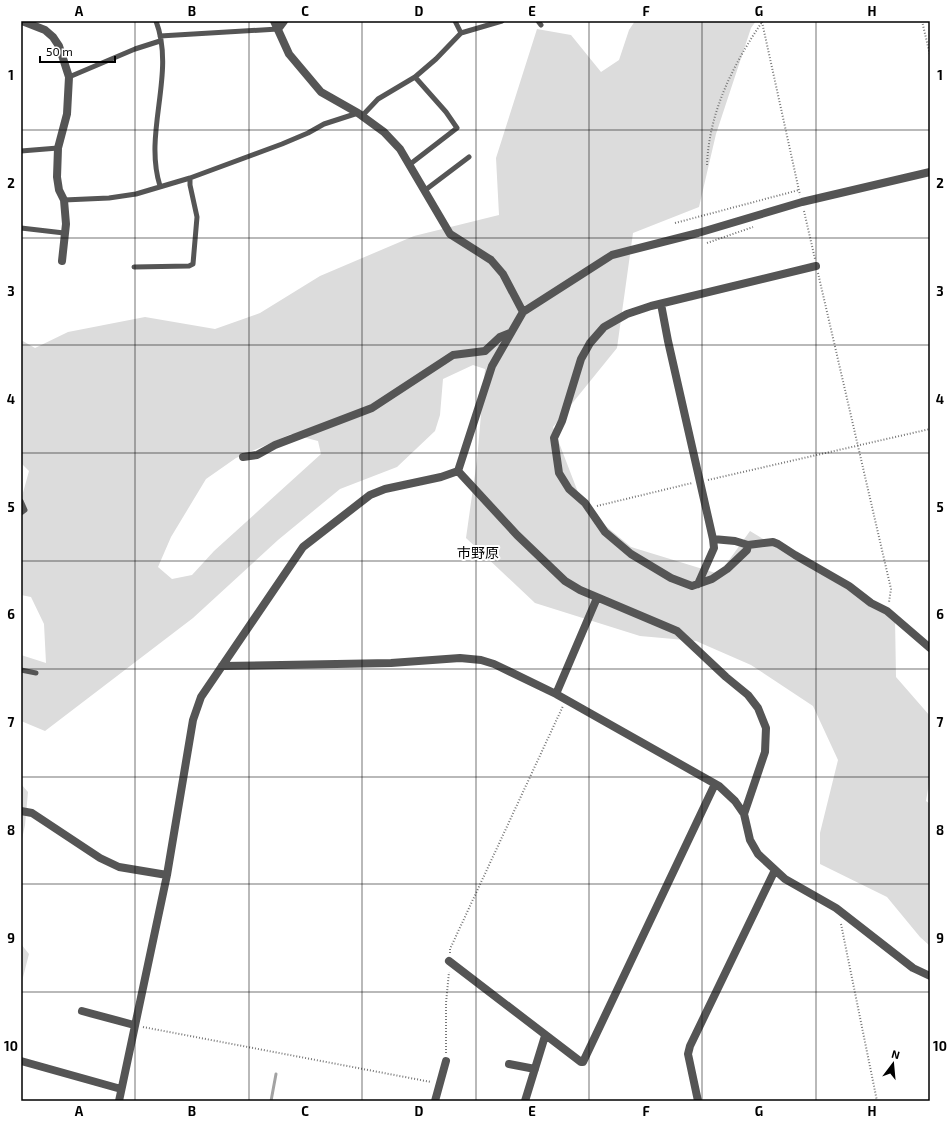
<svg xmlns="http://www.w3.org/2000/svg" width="951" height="1122" viewBox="0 0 951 1122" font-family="'Exo 2','Noto Sans JP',sans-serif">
	<rect width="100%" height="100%" fill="#fff"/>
	<path fill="#dcdcdc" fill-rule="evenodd" d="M635,21H756L751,28L716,134L699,207L633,233L617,348L553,427L584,508L631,547L719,574L750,531L895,618L896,677L930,716V777L926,801L930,804V946L920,937L887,897L820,864V833L838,760L813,706L751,665L696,641L640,636L535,603L466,538L477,460L485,369L473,365L443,379L440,415L435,431L397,467L340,489L278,540L193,618L45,731L21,721V655L46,663L44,624L31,597L21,595V500L29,471L21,463V340L35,348L68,332L145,317L215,329L260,313L320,276L414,236L499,215L496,158L537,29L571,35L601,72L619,60L629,30ZM291,434L318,441L321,454L214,551L192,575L172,579L158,567L171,537L206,479L236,458Z
		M21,784L28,792L25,825L21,844Z
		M21,944L29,954L21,985Z"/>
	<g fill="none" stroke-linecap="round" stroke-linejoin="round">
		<path stroke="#a3a3a3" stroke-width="3" d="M271,1101L276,1074"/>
		<path stroke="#777" stroke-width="2" stroke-dasharray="1 2" stroke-linecap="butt" d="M922,21L930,55
			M762,22L800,195
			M707,165C709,112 733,65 762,22
			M804,211L815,259
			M675,223L799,190
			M707,243L753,227
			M818,273L891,589L889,602
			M708,480L930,429
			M597,506L692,483
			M841,924L877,1101
			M450,953V949L563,706
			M143,1027L431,1082
			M446,1053V1003L449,972"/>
		<path stroke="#555" stroke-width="5" d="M156,21C176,74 143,132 160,186
			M455,21L461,33
			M538,21L541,25
			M160,36L278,29
			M69,77L135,49L160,41
			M362,116L378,99L415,77L436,59L461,33L502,21
			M21,151L58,148
			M409,165L457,128L446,112L415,77
			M424,191L469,157
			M64,200L109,198L136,194L190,178L282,144L308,133L324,124L358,113
			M21,228L64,233
			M134,267L189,266L193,264L197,217L190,185V178
			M21,501L25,510L21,513
			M21,670L36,673"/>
		<path stroke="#555" stroke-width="8" d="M22,21L45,30L53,37L59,46L69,77L67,114L58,148L57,177L59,190L64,200L66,224L62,261
			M274,21L289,54L321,92L358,113L384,132L400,149L450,234L491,260L503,274L523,312
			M278,29L284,21
			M661,304L668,341L713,539L714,548L698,584
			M243,457L257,455L275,445L372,408L453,355L485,351L500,337L510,333
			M458,471L492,366L523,312L612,255L698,233L802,202L930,172
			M458,471L517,535L565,581L580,590L677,631L726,677L748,695L758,708L766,728L765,752L744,814
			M713,539L735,541L748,545L773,542L778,544L795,555L849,586L871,603L887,611L930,648
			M748,545L747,550L727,569L712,579L692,586L671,578L631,554L605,532L585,503L569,489L559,473L554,438L562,421L581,359L590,343L604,327L627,314L651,306L816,266
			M222,666L391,663L460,658L481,660L494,664L556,694L719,786L735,801L744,814L750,840L758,854L785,879L836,908L913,968L930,976
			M556,694L597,598
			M21,811L32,813L100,858L119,867L167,875
			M449,961L581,1062H583L715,784
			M82,1011L134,1025
			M21,1061L121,1089
			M509,1064L535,1069
			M119,1101L167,875L193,720L201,697L303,547L370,495L385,489L441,477L458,471
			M435,1101L446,1061
			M525,1101L545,1036
			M698,1101L688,1054L690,1046L775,870"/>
	</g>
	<path fill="none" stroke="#000" stroke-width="1" stroke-opacity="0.55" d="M135,21V1101M249,21V1101M362,21V1101M476,21V1101M589,21V1101M702,21V1101M816,21V1101M21,130H930M21,238H930M21,345H930M21,453H930M21,561H930M21,669H930M21,777H930M21,884H930M21,992H930"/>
	<g text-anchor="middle" stroke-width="4" stroke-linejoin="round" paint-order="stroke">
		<g font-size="14" fill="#000" stroke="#fff">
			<text x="478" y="558">市野原</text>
		</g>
	</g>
	<rect width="951" height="1122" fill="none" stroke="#ffffff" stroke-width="44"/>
	<g transform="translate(893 1064) rotate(16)" stroke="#ffffff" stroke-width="3" paint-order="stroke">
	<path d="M0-3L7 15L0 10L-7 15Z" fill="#000000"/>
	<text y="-6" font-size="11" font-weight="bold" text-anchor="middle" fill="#000000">N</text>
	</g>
	<path d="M40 56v6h75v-6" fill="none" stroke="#000000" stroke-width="2"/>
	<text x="46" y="56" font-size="12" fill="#000000" stroke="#ffffff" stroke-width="3" paint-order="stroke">50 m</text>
	<rect x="22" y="22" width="907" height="1078" fill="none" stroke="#000" stroke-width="1.5"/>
	<g font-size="13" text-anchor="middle" font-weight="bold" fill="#000">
		<text x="79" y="16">A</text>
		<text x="192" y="16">B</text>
		<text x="305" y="16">C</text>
		<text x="419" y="16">D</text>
		<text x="532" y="16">E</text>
		<text x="646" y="16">F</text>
		<text x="759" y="16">G</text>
		<text x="872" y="16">H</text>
		<text x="11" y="80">1</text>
		<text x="940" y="80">1</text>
		<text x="11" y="188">2</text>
		<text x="940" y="188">2</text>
		<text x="11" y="296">3</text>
		<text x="940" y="296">3</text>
		<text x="11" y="404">4</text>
		<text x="940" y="404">4</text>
		<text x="11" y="512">5</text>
		<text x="940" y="512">5</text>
		<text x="11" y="619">6</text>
		<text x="940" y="619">6</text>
		<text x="11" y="727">7</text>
		<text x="940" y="727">7</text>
		<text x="11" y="835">8</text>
		<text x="940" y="835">8</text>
		<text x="11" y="943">9</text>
		<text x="940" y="943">9</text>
		<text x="11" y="1051">10</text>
		<text x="940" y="1051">10</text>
		<text x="79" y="1116">A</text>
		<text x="192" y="1116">B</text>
		<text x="305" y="1116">C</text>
		<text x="419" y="1116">D</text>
		<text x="532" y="1116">E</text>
		<text x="646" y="1116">F</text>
		<text x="759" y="1116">G</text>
		<text x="872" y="1116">H</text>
	</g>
</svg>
